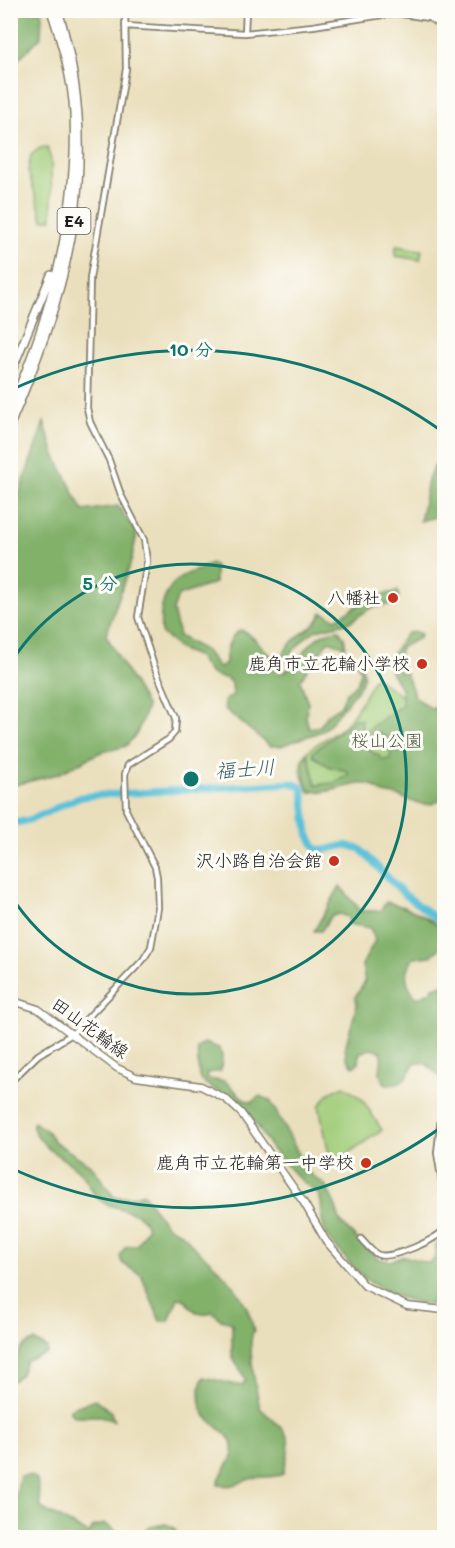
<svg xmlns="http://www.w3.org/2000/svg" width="455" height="1548" viewBox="0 0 455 1548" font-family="Mali,'Klee One',sans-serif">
	<rect width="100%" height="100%" fill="#fdfcf7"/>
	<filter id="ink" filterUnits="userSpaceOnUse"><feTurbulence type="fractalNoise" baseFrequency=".0167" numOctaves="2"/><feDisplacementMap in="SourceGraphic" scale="12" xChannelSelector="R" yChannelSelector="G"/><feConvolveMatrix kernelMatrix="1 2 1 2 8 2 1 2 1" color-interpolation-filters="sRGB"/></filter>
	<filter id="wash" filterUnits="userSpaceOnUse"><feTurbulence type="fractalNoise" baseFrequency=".008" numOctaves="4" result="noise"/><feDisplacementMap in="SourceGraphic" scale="24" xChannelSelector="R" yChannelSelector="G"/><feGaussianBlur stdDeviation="1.35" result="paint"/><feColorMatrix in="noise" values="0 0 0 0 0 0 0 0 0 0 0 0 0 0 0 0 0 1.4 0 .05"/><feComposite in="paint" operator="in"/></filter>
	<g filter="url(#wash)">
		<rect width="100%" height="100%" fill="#eadfbc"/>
		<path fill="#a3ce7b" stroke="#60754c" stroke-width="1.5" d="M47,147L51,160L52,219L43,220L28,171L31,155L40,148Z
			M396,246L422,250L420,260L395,256Z
			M375,677L444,726L366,777L310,793C304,784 299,772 302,761C305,747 330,738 341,728C356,715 365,694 375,677Z
			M344,1086L362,1099L382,1130L340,1159L329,1154L319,1106L329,1093Z"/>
		<path fill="#82b16b" stroke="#4f6644" stroke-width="1.5" d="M11,10L41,11L42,13L41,37L11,66Z
			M44,422L55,455L83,511L118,506L137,534L131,562L106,635L147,707L137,733L126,746L99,753L58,774L11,786V517Z
			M444,450V515L420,521L429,476Z
			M211,563L215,566V583L178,596L173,610L179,636L206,651L219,668L226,664C225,652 229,635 241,630C257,635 264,657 281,659C292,632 316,631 322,612L336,619L370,598L398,591L399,597L391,604L371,608L350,622L316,630L306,637L276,669L277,674C303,669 306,631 339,630L344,637L346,647L328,641L300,680L308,703L306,717L309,728L320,726L327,715L341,705L346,693L357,683L361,672L356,661L361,662L364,676L360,686L329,725L322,731L281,746H270L225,709L224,701L233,695L232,684L226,678C210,677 207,672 199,657L181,650L161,633C159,609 163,587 185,575C195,570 202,570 211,563Z
			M415,632L421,634L418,639L401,647L397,663L399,672L406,673L415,697L432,709L444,702V797C429,811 415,802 398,796C392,794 385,795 380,791C375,788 374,785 368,784C351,781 328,797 309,790L305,781L303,761L308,754L316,785L334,783L348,775V771L330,767L313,756V752L355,719L361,720C363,729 361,740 368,748C372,754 380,754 383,760L390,759C392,747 389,738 379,732L365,735L364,732L402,705V690L386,663L407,633Z
			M340,886L361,911H380L386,902C407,907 429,916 444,931V945L431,956L413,958C403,974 405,984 417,998L430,992L433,987L444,985V1074L440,1077C432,1069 426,1060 414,1063C407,1078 405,1085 387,1085C374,1073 384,1066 381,1051L370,1049L359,1053V1062L354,1067L347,1059L345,1048L357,1005L355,997L365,982L362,965L375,940L370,928L349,924L348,917L339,914L331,916L321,931H314Z
			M204,1043L219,1048L222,1056L221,1071L207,1073V1079L225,1081L245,1100L251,1102L260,1096L270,1100L309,1173L325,1185L335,1204L340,1221L349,1231L378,1259L390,1261L404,1256L429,1263L435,1258L436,1244L444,1237C444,1258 448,1290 431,1305C390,1298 367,1286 341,1253C334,1245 326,1237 323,1226C321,1217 323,1205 319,1195L295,1175L272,1149L247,1110L204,1083L199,1077L197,1048Z
			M34,1122L47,1131L55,1142L92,1166L114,1197H131L143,1193C152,1204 158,1217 168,1226C173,1231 180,1231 184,1235C188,1238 190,1243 193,1246C220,1269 248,1294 254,1331C246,1341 257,1394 260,1408C290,1436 294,1432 283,1474C272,1479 260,1475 250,1479C236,1484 234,1487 218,1485C219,1471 236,1461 233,1447C229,1426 198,1425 200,1395C200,1388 200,1383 204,1377L237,1385L244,1384L245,1378L232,1356V1323L221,1320L213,1312C197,1316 193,1311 184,1299L178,1298L169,1321H160L141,1275L122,1263L120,1257L125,1247L137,1245L147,1228C142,1207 116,1212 101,1201C92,1194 90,1186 85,1178C70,1157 46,1157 32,1126Z
			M35,1341L47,1348V1353L26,1361L21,1374L11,1382C10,1366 19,1343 35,1341Z
			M95,1399L111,1412L114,1421L100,1416H75L70,1413V1409Z
			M28,1475L37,1479L41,1508L89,1534L93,1527L105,1524L127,1537H38L11,1529V1502L17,1492L20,1476Z
			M166,1524L174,1528L179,1537H133L150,1527Z"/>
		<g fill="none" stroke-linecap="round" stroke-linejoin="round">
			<path stroke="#5bc1d8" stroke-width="1.5" d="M10,1535L15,1538"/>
			<path stroke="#5bc1d8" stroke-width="7" d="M10,823C38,823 59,802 86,796L292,783L301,787L303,791L308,834L316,849L325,850L346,845L360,849L404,894L444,924"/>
		</g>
	</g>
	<g filter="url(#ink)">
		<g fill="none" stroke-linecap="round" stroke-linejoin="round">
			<g stroke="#837e6c" stroke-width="8">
				<path id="minor" d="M246,10L245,33L313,26L395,13L429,18L444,27
					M125,26L245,33
					M10,1082L38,1055L72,1034L143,960L151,947L158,908L157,877L155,867L126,810L125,774L128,765L169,739L175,732L176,718L154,666L138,617L147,561L144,540L121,495L109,460L90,422L87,408L90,278L126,69L125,10
					M444,1105L442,1108L437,1153L444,1194
					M361,1239C366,1244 372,1253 379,1255C391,1259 438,1240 444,1229"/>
			</g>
			<g stroke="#837e6c" stroke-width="9">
				<path id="major" d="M10,1000L38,1009L117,1068L136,1077L201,1086L226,1099L241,1113L304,1203L326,1241L365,1286L407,1306L444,1310"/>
			</g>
			<g stroke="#837e6c" stroke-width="10">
				<path id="highway" d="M12,370L51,275
					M10,409C51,318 78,213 74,113C72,78 62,44 51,10
					M10,425C70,286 104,159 58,10"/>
			</g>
			<use href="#minor" stroke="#fff" stroke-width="4.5"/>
			<use href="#major" stroke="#fff" stroke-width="6"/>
			<use href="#highway" stroke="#fff" stroke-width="7"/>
		</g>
	</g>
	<g fill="none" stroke="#0f766e" stroke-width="3">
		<path d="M11 662A215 215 0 1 1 11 896"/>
		<path d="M443 1126A429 429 0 0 1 13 1169M13 389A429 429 0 0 1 443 432"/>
	</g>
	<g fill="#c8321e" stroke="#fdfcf7" stroke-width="2">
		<circle cx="393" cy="598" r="6"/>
		<circle cx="422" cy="664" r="6"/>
		<circle cx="334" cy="861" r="6"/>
		<circle cx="366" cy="1163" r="6"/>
	</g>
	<g text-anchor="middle" stroke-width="6" stroke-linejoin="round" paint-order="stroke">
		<rect fill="#fdfcf7" stroke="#605f5e" stroke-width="1.5" x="57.5" y="208" width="33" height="26" rx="4.5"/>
		<g font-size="16" font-weight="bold" fill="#1c1c1c">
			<text x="74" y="227">E4</text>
		</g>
		<g font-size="18" fill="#1c1c1c" stroke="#fdfcf7" text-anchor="end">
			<text x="381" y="604">八幡社</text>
			<text x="410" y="670">鹿角市立花輪小学校</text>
			<text x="322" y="867">沢小路自治会館</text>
			<text x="354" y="1169">鹿角市立花輪第一中学校</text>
		</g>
		<g font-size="18" fill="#4b5a3d" stroke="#fdfcf7">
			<text x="387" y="747">桜山公園</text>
		</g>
		<g font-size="18" fill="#1c1c1c" stroke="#fdfcf7">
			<text transform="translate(90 1028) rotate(36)" y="6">田山花輪線</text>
		</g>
		<g font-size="20" font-style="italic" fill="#355e67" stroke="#fdfcf7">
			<text transform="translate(245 769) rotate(-4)" y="7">福士川</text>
		</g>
	</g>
	<circle cx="191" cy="779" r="9" fill="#0f766e" stroke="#fdfcf7" stroke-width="3"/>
	<g font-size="18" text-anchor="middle" font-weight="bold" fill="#0f766e" stroke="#fdfcf7" stroke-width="6" stroke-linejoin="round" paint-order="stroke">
		<text x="191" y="356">10 分</text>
		<text x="100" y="590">5 分</text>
	</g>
	<rect width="455" height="1548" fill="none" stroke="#fdfcf7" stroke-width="36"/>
</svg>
